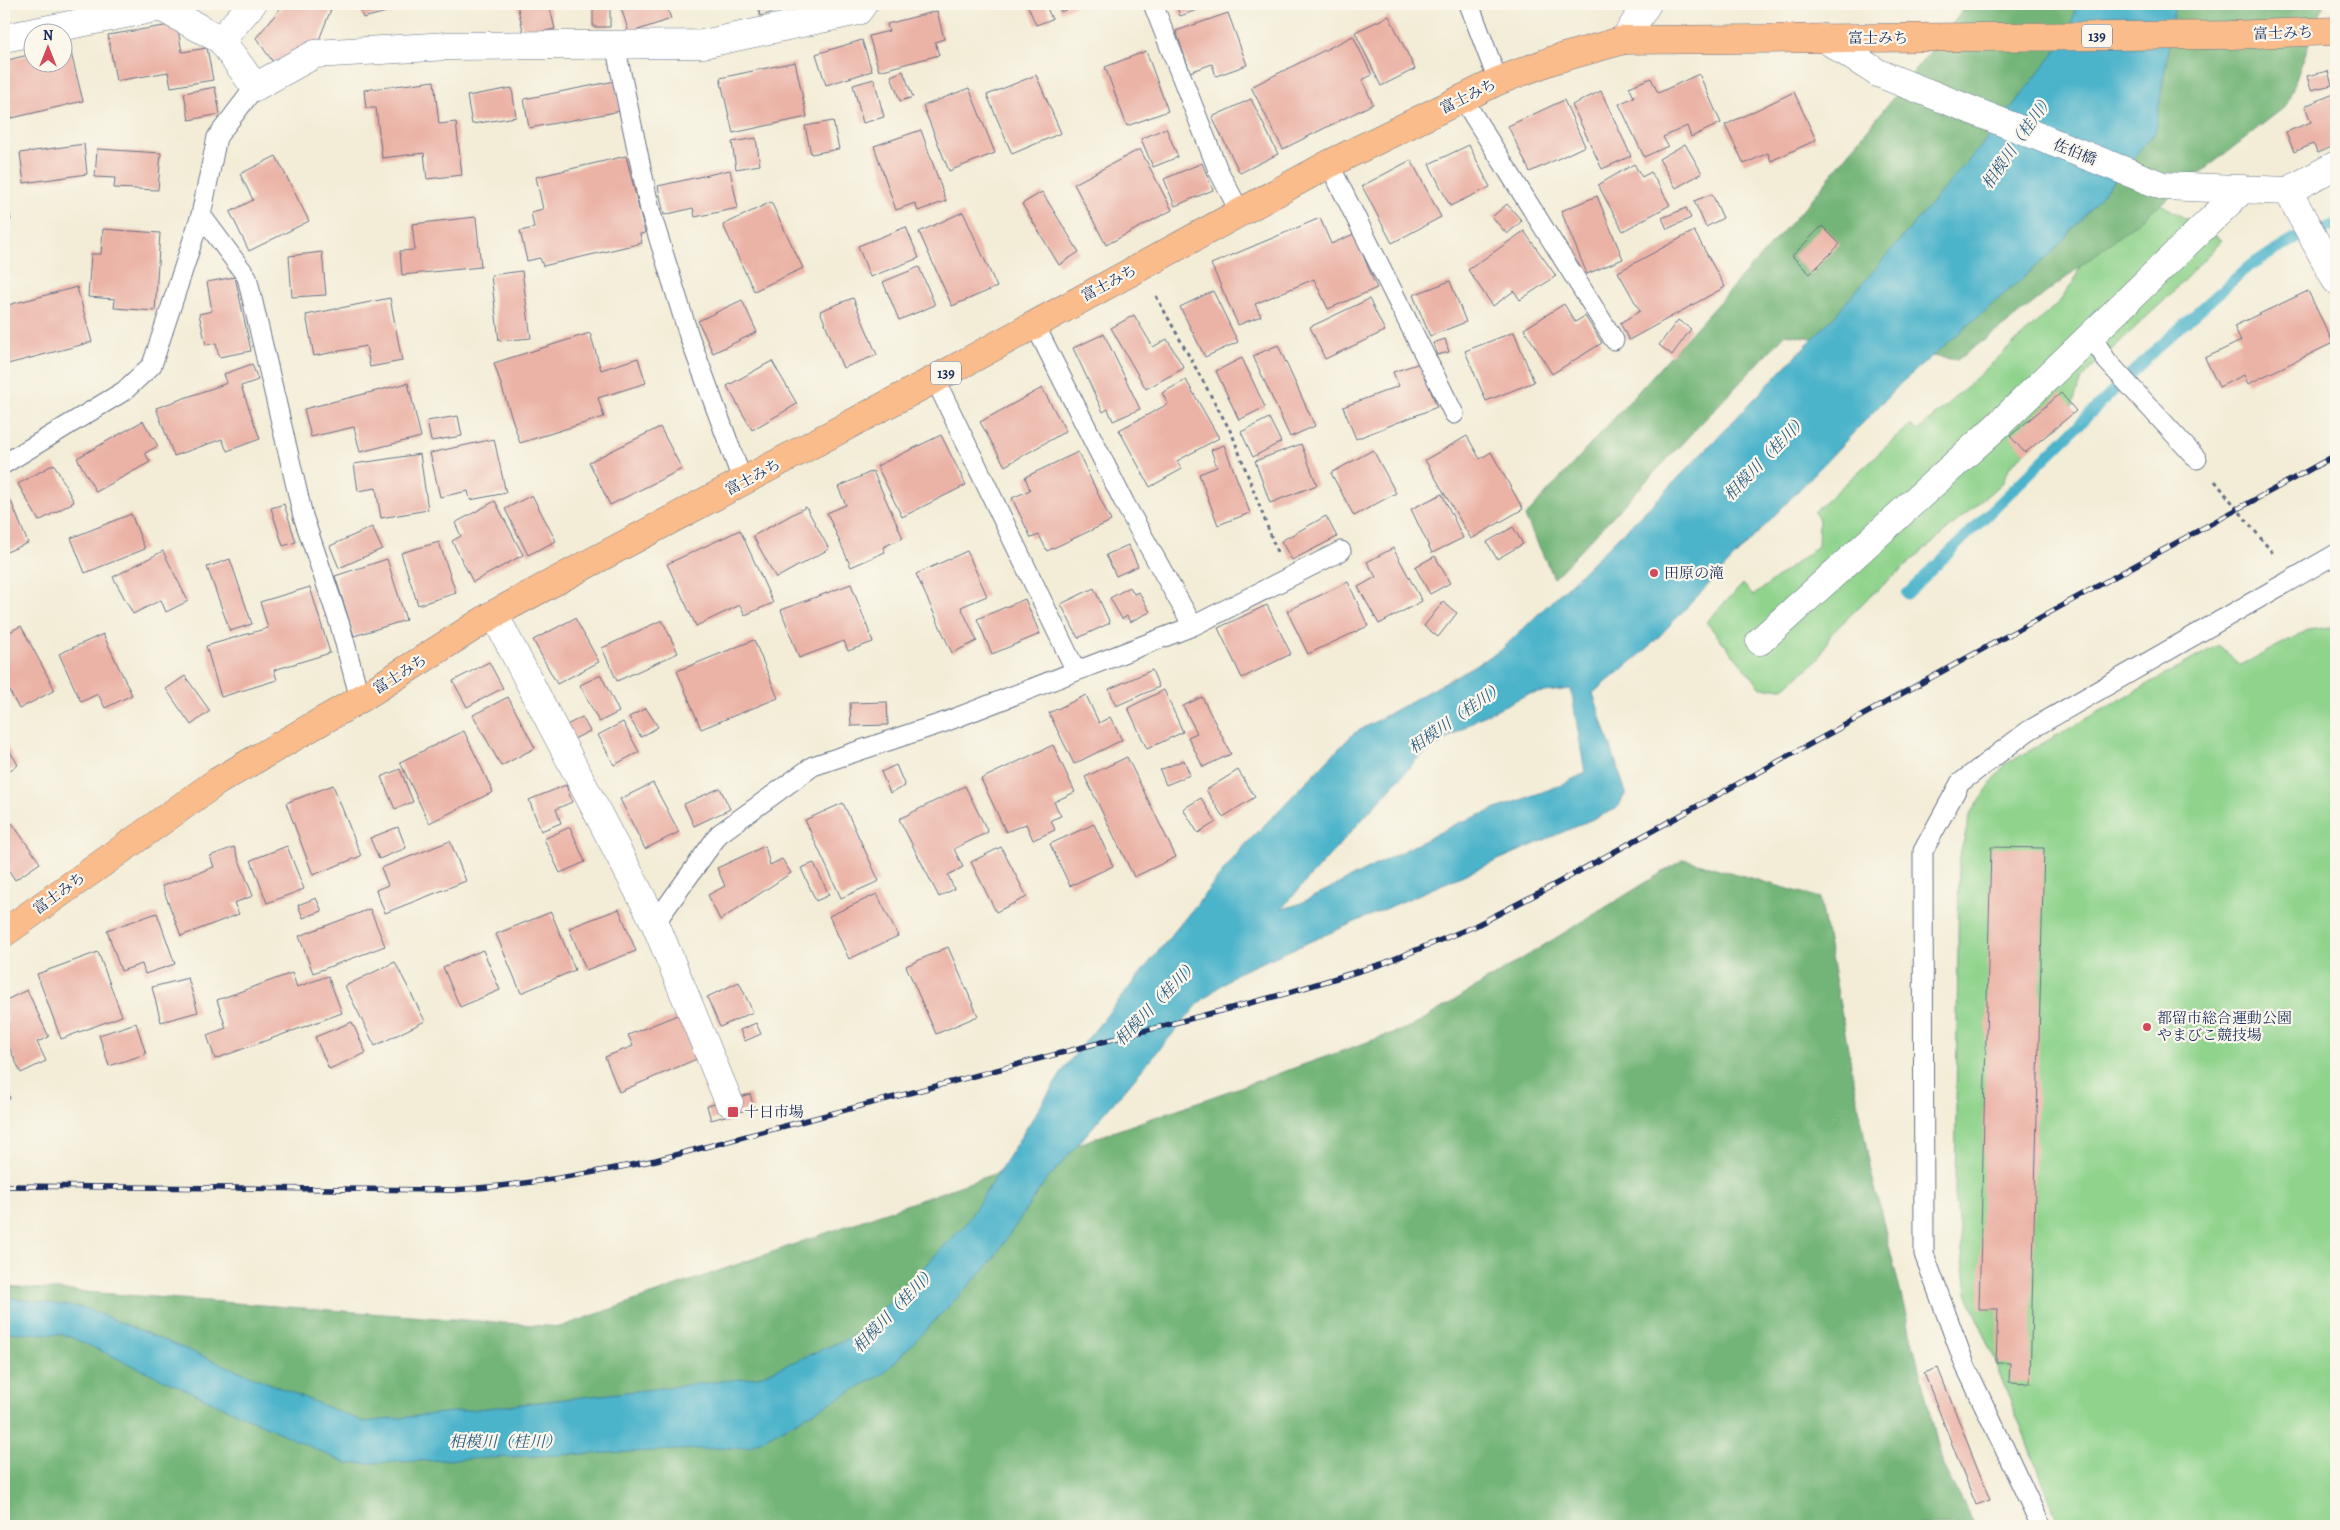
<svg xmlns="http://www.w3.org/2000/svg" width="2340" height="1530" viewBox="0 0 2340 1530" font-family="Alegreya,'Noto Serif JP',serif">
	<rect width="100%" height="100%" fill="#fbf7ec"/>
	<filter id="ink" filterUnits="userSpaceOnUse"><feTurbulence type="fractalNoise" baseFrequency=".02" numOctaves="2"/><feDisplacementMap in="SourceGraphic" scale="10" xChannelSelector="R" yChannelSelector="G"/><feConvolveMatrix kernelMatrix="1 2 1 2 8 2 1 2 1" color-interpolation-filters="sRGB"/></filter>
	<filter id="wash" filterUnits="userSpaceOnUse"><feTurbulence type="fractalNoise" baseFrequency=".0096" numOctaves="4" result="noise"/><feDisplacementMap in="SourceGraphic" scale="20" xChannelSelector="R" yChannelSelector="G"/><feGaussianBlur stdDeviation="1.12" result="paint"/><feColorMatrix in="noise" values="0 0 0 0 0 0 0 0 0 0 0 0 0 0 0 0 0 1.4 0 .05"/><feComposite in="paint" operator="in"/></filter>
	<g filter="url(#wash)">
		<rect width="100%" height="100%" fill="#f3edd7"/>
		<path fill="#8fd38c" stroke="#558175" d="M2142,193L2222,240L2169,296L2091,369L2080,382L2072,407L2061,424L2042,437L2010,466L2003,482L1867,599L1831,634L1818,660L1784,688H1761L1706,622L1743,584L1753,596L1818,546L1819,520L1814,512L1910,425L1918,431L2060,301L2074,281L2085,254Z
			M2336,626V1526H2060L1967,1292L1955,1195L1959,859L1971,812L2004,765L2218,645L2241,665L2308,630Z"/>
		<path fill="#73b578" stroke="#47726b" d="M1968,4H2324L2286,106L2005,325L1957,360L1786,334L1554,578L1525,517L1812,199Z
			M1684,859L1820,898L1871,1172L1943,1466L1975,1526H4V1286L560,1327L1413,1026Z"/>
		<path fill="#4bb3ca" stroke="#337194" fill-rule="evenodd" d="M2076,4H2175L2155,133L2052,253L1901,383L1647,649L1593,693L1626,793L1616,809L1235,974L1200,1002L1042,1186L989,1265L883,1374L749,1447L348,1464L66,1335L4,1332V1297L85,1308L364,1422L758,1377L858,1334L964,1226L1068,1063L1242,848L1353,734L1500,651L1661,496L1837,313L1980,147L2070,33ZM1571,689L1585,773L1561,785L1456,824L1299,904L1281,909L1418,758L1477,719L1528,694Z"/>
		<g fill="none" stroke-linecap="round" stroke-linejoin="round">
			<path stroke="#4bb3ca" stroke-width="11" d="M1907,594L2154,351L2248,267L2298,237L2336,225"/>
		</g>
		<g id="blocks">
			<path fill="#ebb2a6" d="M284,4H333L317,45L273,62L256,38Z
				M359,4H418L363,18Z
				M517,4H549L555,29L524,35Z
				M593,4H610V27H593Z
				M620,4H666L671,19L629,33Z
				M758,4H787L789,8L760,16Z
				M1027,4H1045L1052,19L1036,25Z
				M1058,4H1079L1061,12Z
				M1176,4H1214L1180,16Z
				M937,11L944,39L935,42L939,55L879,71L869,36L889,31L887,24Z
				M1228,13L1247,65L1216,76L1212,64L1190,72L1176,31Z
				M1389,16L1415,69L1381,86L1355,32Z
				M177,24L182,52L207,48L213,80L171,87L168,72L116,81L108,35Z
				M1353,36L1372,75L1362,80L1373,104L1283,149L1251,87Z
				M862,40L872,71L826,85L816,54Z
				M69,45L83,101L4,120V61L32,54V62H62V47Z
				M1146,51L1168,111L1127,126L1105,67Z
				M795,62L807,117L733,133L720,78Z
				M903,71L913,97L900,101L891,76Z
				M2328,71L2332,85L2311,90L2307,76Z
				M1699,74L1721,123L1691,137L1687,126L1663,137L1668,146L1644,157L1619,104L1634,97L1629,87L1651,78L1658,93Z
				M1036,75L1061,133L1012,154L987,95Z
				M874,79L884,117L863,123L853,85Z
				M434,81L439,124L456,122L462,175L427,179L424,153L382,158L376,108H366L364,90Z
				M615,81L621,111L529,128L524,99Z
				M215,87L220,114L189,120L184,93Z
				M512,88L516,117L472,124L467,96Z
				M969,88L995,153L949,171L923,106Z
				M1601,91L1631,156L1602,169L1572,105Z
				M1794,92L1816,140L1771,161L1768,153L1744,164L1725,125Z
				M2336,93V145L2318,153L2313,144L2294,152L2286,132L2311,122L2305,106Z
				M1251,99L1278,154L1240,173L1212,117Z
				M1564,100L1585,146L1530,172L1508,126Z
				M833,121L839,149L811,154L805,126Z
				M1166,128L1178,157L1153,167L1141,139Z
				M921,130L946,201L918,211L915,203L896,210L874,146Z
				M756,138L760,165L736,169L732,142Z
				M84,144L87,174L24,183L20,153Z
				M1685,144L1702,173L1676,188L1659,159Z
				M1469,145L1490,187L1450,206L1429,164Z
				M97,149L161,153L158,190L114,188L115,178L95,177Z
				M1140,149L1172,210L1106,245L1074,184Z
				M276,156L309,221L249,251L230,212L253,200L240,174Z
				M626,156L645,233L640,234L642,243L543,266L540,258L527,261L520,231L534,228L531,212L543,209L536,177Z
				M1411,160L1441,217L1392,243L1362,186Z
				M1202,163L1213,190L1175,206L1164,179Z
				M1634,164L1642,177L1651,172L1670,205L1623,231L1598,185Z
				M730,170L738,208L695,217L693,208L664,215L658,186Z
				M4,188L11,220L4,222Z
				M1042,192L1079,252L1059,265L1022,204Z
				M1712,194L1723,218L1706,227L1694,201Z
				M1597,196L1623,259L1587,274L1561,211Z
				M771,202L803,268L754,291L723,225Z
				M1507,204L1522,221L1507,234L1492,217Z
				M1686,208L1691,218L1667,229L1662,218Z
				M963,212L997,287L952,306L919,232Z
				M476,217L481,267L402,275L400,251L415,250L412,224Z
				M1320,218L1331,244L1354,234L1377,288L1328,309L1314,279L1255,304L1261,316L1238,325L1211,264Z
				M1822,226L1840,244L1810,274L1792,256Z
				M906,227L919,258L870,277L858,246Z
				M103,229L160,233L155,311L114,308L115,299L88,297L91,254H101Z
				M1524,231L1556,276L1520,300L1514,291L1493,306L1468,270Z
				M1694,231L1725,287L1629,340L1620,323L1640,311L1618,272Z
				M322,252L326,295L292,297L289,256Z
				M919,267L935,305L899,320L883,282Z
				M522,271L531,338L499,341L491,275Z
				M235,277L251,351L219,357L216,343L206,345L199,314L212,311L207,282Z
				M1450,281L1466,322L1430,336L1413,295Z
				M77,287L92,342L4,365V306Z
				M1213,291L1238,342L1205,357L1180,307Z
				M2308,291L2333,343L2248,384L2244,375L2219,387L2205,358L2241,341L2234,326Z
				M390,298L402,361L370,367L366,346L314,356L306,315Z
				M853,298L877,355L843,368L820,311Z
				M1369,299L1385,331L1325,359L1310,327Z
				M742,300L757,332L713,353L698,321Z
				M1564,304L1575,322L1585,316L1602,343L1552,374L1524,329Z
				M1134,315L1153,347L1167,339L1184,368L1146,389L1111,328Z
				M1678,320L1691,329L1672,355L1659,345Z
				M1514,332L1534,382L1486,401L1465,351Z
				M590,333L601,370L638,358L646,383L598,398L604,417L520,443L494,363Z
				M1104,334L1140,409L1113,421L1108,409L1103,412L1073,348Z
				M1445,339L1449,352L1437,355L1433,343Z
				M1278,345L1315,426L1290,437L1253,356Z
				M1242,358L1265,407L1239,420L1216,371Z
				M772,361L797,404L752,430L727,386Z
				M1420,363L1437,407L1356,439L1343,407L1399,386L1393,372Z
				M252,364L258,380L241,386L260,439L227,451L222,439L174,456L156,408L227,383L224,374Z
				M1186,380L1219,438L1177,461L1182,469L1150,487L1119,430L1168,404L1162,393Z
				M408,383L421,437L360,452L354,427L311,437L304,409Z
				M1042,388L1066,431L1005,466L980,422Z
				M2061,393L2076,411L2025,453L2010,436Z
				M458,416L462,436L431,441L427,421Z
				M1269,418L1281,442L1253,457L1241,432Z
				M143,421L158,446L145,453L150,462L96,492L77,458Z
				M660,427L682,469L610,505L589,462Z
				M941,435L966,485L902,517L877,466Z
				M1467,436L1480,459L1491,452L1523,509L1471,539L1425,460Z
				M494,439L506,493L470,500L468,491L440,497L430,453Z
				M1301,444L1317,485L1270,503L1255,461Z
				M1224,445L1250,513L1218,525L1199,474L1217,467L1211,450Z
				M1373,450L1396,493L1354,516L1331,473Z
				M1078,452L1111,521L1047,551L1039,535L1031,538L1012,498L1030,490L1025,477Z
				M420,454L428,510L381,518L376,488L358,491L354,464Z
				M54,464L74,502L39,521L18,484Z
				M873,471L903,538L883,547L885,552L851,567L827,513L846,505L838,487Z
				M1442,494L1463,538L1432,553L1411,509Z
				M532,495L556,541L528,555L505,509Z
				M11,501L28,543L4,553V504Z
				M495,501L523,555L473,582L452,541L461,536L455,523Z
				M284,504L296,542L283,546L271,508Z
				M806,507L829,549L776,578L753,536Z
				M131,514L145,549L85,573L71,538Z
				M1326,516L1337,537L1292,560L1281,541Z
				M372,527L382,549L339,568L330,546Z
				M1513,527L1523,544L1497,559L1487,542Z
				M740,530L773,603L745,615L740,605L696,626L667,564Z
				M439,542L456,593L418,605L401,553Z
				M1128,545L1138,566L1116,576L1106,555Z
				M1393,548L1422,601L1379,624L1358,587L1376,577L1367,562Z
				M163,551L188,601L166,612L161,600L133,614L113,577Z
				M967,551L987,596L961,607L977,641L952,653L916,574Z
				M1435,556L1450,583L1430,594L1415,567Z
				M230,559L252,624L230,631L207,567Z
				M387,559L406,620L354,636L335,576Z
				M1348,582L1368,626L1308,654L1287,611Z
				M851,584L873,642L848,651L844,641L799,658L781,610Z
				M310,587L330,653L274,670L277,680L221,697L206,646L268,628L260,602Z
				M1130,587L1134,594L1139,592L1150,612L1130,622L1127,616L1122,619L1110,598Z
				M1094,588L1110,623L1078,638L1061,604Z
				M1025,599L1040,634L992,654L977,619Z
				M1443,602L1457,613L1438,637L1424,626Z
				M1267,605L1291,654L1242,678L1218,628Z
				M575,618L599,662L557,684L533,640Z
				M662,620L678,653L617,681L602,648Z
				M21,626L55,690L19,709L9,690L4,693V635Z
				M103,634L132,695L105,708L98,694L81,702L59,654Z
				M754,640L778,698L701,729L677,671Z
				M489,662L503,688L467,707L453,681Z
				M1152,670L1159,687L1116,706L1109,689Z
				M601,675L619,712L599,722L580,685Z
				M185,676L210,711L191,725L166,689Z
				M1164,690L1183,732L1147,749L1128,708Z
				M1086,695L1099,723L1110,717L1122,740L1074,764L1049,713Z
				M508,697L535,748L501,766L473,715Z
				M1202,697L1231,754L1203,767L1188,737L1197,733L1183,706Z
				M887,702L888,725L851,726L850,703Z
				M646,708L658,727L641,737L629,717Z
				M582,717L590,731L572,740L565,726Z
				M623,722L639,752L614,765L598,735Z
				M464,731L493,792L429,823L400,762Z
				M4,741L18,765L4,774Z
				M1053,745L1075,792L1054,802L1061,816L1051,820L1055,830L1033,840L1026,824L1006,832L981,779Z
				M1127,757L1176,857L1134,877L1085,777Z
				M1184,760L1190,775L1166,785L1160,770Z
				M896,765L905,786L890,793L881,772Z
				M400,769L413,802L395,809L381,777Z
				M1238,770L1255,797L1223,817L1206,790Z
				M653,783L679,832L645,849L620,799Z
				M333,785L361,856L313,875L286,803Z
				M566,785L572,802L556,809L561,823L541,831L529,800Z
				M965,786L988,832L954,849L963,867L948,875L954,889L939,897L899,819Z
				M720,788L730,809L694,826L684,804Z
				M1201,798L1216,822L1198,833L1183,809Z
				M843,803L879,881L841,898L805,820Z
				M12,823L40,863L15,880L4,863V829Z
				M1094,824L1113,866L1070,886L1050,844Z
				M398,827L406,848L379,859L370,838Z
				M570,827L585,862L560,873L544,839Z
				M450,841L466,881L385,913L376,890L388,885L381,868Z
				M287,846L304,889L267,903L251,860Z
				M765,846L770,865L782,859L791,873L720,920L708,895L725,886L717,868Z
				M234,847L253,896L234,903L239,914L181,936L162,886L214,867L210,856Z
				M1001,847L1027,897L996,912L971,862Z
				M1991,847L2044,848L2030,1383L2009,1382L2010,1363H1996L1998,1309H1979Z
				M814,863L829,895L816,901L801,868Z
				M877,894L898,936L849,959L829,916Z
				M316,898L322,911L303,918L298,905Z
				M370,909L385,946L313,973L299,936Z
				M619,909L636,951L586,970L569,928Z
				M551,912L575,970L521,993L496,934Z
				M157,913L175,964L145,974L142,964L121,971L107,930Z
				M948,947L978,1016L936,1034L906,966Z
				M483,950L500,990L460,1007L443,967Z
				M98,952L122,1016L61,1039L37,974Z
				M395,962L425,1021L375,1046L345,986Z
				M292,973L297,987L328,976L342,1013L215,1059L207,1035L226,1028L217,1000Z
				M188,978L198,1012L161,1022L152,987Z
				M739,982L753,1012L720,1027L707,997Z
				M27,990L49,1037L37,1042L46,1061L21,1073L4,1036V1023L8,1021L4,1013V1001Z
				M680,1014L699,1058L619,1092L605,1057L633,1046L628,1035Z
				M352,1022L366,1053L329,1069L315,1037Z
				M136,1023L146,1054L109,1066L99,1035Z
				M756,1023L761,1034L745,1041L740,1030Z
				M4,1071L10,1099L4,1101Z
				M750,1094L754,1108L711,1120L707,1106Z
				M1938,1368L1990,1500L1976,1505L1924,1373Z"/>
		</g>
	</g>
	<g filter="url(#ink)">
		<use href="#blocks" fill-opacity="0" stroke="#677288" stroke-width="1"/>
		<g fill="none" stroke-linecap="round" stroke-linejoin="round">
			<g stroke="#677288" stroke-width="21">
				<path id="lane" d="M1153,4L1218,170L1241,214
					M1469,4L1498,81
					M615,45L650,210L689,336L743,482
					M255,87L217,137L201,215L247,277L303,516L340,625L360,699
					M1463,99L1614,340
					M1329,164L1454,414
					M2091,335L2107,361L2197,459
					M935,379L1076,671
					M4,464L124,391L152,365L201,215
					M1193,626L1341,551
					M655,923L719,834L813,766L945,722L1193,626L1125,504L1034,323
					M2041,1526L1965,1365L1924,1254L1923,851L1960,783L2028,731L2336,554"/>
			</g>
			<g stroke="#677288" stroke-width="29">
				<path id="street" d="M155,4L221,40L255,87L315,54L448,46L703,44L858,11L863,4
					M4,38L161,7
					M1824,38L1878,73L2163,186L2288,191L2336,165
					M221,40L252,4
					M1624,40L1647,4
					M2288,191L2336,280
					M494,614L655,923L729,1102
					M1760,641L1996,427L2243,189"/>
			</g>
			<g stroke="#677288" stroke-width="29">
				<path id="highway" d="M4,933L218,781L360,699L494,614L935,379L1329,164L1498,81L1553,60L1624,40L2229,35L2336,31"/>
			</g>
			<path stroke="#677288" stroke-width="3" stroke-dasharray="4 4" stroke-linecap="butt" d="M1156,296L1232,434L1277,552
				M2215,481L2275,556"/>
			<use href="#lane" stroke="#fff" stroke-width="19"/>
			<use href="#street" stroke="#fff" stroke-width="28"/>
			<use href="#highway" stroke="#fabc8b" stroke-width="28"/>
			<g stroke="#1b2f5e" stroke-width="5.5">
				<path id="rail" d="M4,1186L452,1190C521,1186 588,1174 656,1160L1284,994L1382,964L1475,926L1552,886L2336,455"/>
			</g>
			<use href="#rail" stroke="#fbf7ec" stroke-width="4" stroke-dasharray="11" stroke-linecap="butt"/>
		</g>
	</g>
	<g fill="#d1495b" stroke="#fbf7ec" stroke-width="2">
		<circle cx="1654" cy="573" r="5"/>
		<circle cx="2147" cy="1027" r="5"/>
		<rect x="727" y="1106" width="12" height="12" rx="2.5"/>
	</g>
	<g text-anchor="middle" stroke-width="4.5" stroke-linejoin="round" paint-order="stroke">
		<g fill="#fbf7ec" stroke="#5e6b89" stroke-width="1">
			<rect x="2082" y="24.5" width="30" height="23" rx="4"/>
			<rect x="931" y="361.5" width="30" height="23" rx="4"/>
		</g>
		<g font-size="14" font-weight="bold" fill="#1b2f5e">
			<text x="2097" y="41">139</text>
			<text x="946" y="378">139</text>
		</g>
		<g font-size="15" fill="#1b2f5e" stroke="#fbf7ec">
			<text transform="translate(2283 33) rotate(-2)" y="5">富士みち</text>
			<text x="1878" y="43">富士みち</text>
			<text transform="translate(1468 96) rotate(-26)" y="5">富士みち</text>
			<text transform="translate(2075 152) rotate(22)" y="5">佐伯橋</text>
			<text transform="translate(1109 283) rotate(-28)" y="5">富士みち</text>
			<text transform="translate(753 477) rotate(-28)" y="5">富士みち</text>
			<text transform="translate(400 674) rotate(-32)" y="5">富士みち</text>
			<text transform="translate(59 893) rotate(-36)" y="5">富士みち</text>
		</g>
		<g font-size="15" fill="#1b2f5e" stroke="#fbf7ec" text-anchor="start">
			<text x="1664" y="578">田原の滝</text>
			<text x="2157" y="1023">都留市総合運動公園<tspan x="2157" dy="17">やまびこ競技場</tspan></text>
			<text x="744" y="1117">十日市場</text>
		</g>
		<g font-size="16" font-style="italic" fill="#2c5d84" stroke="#fbf7ec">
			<text transform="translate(2017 141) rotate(-55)" y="6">相模川（桂川）</text>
			<text transform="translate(1765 457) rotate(-46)" y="6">相模川（桂川）</text>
			<text transform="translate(1456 717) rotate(-35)" y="6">相模川（桂川）</text>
			<text transform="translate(1156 1002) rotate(-46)" y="6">相模川（桂川）</text>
			<text transform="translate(894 1309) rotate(-46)" y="6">相模川（桂川）</text>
			<text x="505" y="1447">相模川（桂川）</text>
		</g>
	</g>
	<rect width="2340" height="1530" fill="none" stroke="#fbf7ec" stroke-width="20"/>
	<g transform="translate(48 48)"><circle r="24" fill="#fbf7ec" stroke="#a1a7b3"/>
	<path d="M0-4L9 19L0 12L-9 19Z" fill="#d1495b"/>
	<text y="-8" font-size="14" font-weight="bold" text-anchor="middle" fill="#1b2f5e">N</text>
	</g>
</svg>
